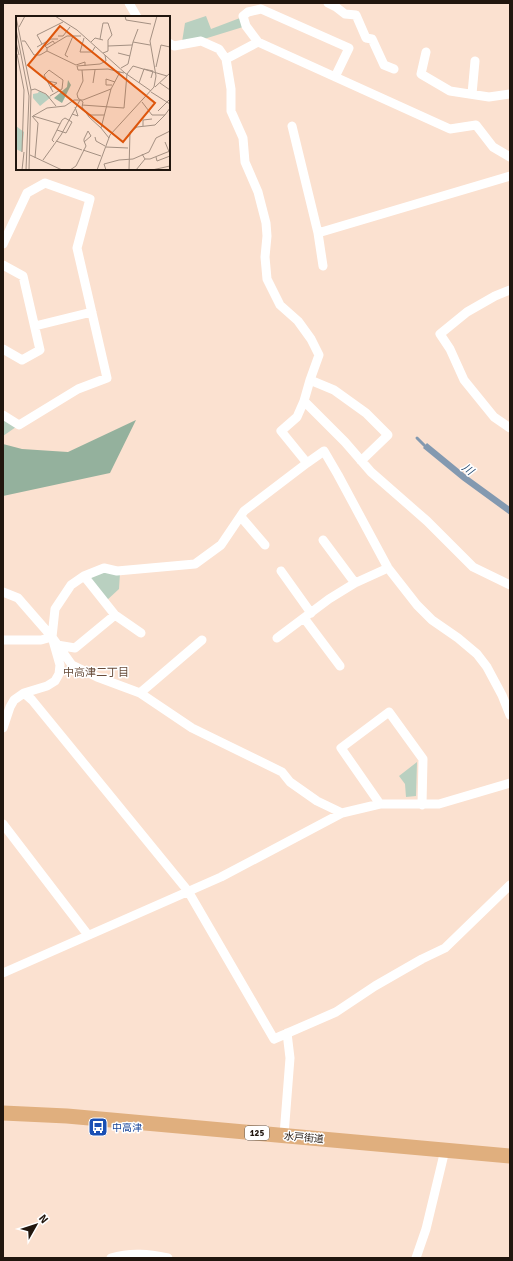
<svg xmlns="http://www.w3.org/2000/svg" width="513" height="1261" viewBox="0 0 513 1261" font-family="Signika,'Noto Sans JP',sans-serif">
	<rect width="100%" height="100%" fill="#fbe1d0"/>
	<path fill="#b9d0c0" d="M206,16L211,29L240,18L243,27L204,39L182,42L185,23Z
		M3,419L16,427L3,436Z
		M104,572L120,573L119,589L106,601L87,577Z
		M417,762L416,796L406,797L405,784L399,776Z"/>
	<path fill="#94b19d" d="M136,420L110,473L3,496V444L22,449L68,452Z"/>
	<path fill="#8399b0" d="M427,443L466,475L510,507V515L462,480L423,448Z"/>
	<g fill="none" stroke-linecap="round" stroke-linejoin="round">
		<path stroke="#8399b0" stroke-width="3" d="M417,438L427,448"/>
		<path stroke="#fff" stroke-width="9" d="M129,3L137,17
			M328,3L336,7L345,14L356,15L366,38L372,39L384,65L394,69
			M258,42L246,26L243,16L248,12L261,9L349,48L335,77
			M169,43L174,46L201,41L219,49L226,59L231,89V111L243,138L245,162L258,192L266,223L267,236L265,257L267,279L280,305L298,321L311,339L319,355L310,380
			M426,52L421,74L450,91L489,97L510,94
			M226,59L258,42L450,129L476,125L493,147L510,157
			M472,94L475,61
			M292,126L318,233
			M3,244L27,193L45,183L90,199L77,248L107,378L78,389L19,425L3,415
			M3,265L23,276L40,350L22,360L3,349
			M323,266L318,233L510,176
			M510,290L495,296L467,312L440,334L450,349L464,380L494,417L510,428
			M35,326L92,312
			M304,401L310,380L334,390L366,413L388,435L361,461
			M307,463L324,451L338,475L388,568L417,605L432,620L458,638L477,654L487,667L502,695L510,715
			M241,517L265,545
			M323,540L355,583
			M281,571L311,613
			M84,576L115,615L141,633
			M3,592L18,598L52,637L72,665L97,677L140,693L192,728L282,772L290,782L317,801L342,813
			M304,618L340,666
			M277,638L329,599L355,583L388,568
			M3,640H41L52,637
			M57,645L75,648L115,615
			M24,693L32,700L188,891L274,1039L336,1012L375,986L422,959L445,948L510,885
			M140,693L202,640
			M3,728L10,707L14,700L24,693L47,686L55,681L59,674L60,665L52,637L55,609L71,585L84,576L104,568L117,571L195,564L221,545L244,511L307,463L281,431L297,417L304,401L345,442L371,472L427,521L473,567L510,585
			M380,804L341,748L389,712L423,759L422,805
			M3,824L88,935
			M3,973L221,877L342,813L380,804H439L510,783
			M284,1135L290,1058L287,1033
			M111,1258C131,1252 149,1254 168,1258
			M416,1258L426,1229L445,1150"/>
		<path stroke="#e0af7e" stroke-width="15" d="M3,1113L67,1116L510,1156"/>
	</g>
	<defs>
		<g id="bus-square" transform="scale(1)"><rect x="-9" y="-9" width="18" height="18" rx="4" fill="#1a4fb4" stroke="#fff"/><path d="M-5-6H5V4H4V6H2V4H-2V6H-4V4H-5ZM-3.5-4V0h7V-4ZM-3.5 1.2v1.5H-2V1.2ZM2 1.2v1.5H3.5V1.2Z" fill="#fff"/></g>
	</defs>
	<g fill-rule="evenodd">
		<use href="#bus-square" x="98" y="1127"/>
	</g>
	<g text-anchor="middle" stroke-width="3" stroke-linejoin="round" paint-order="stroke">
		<rect fill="#fff" stroke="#645c56" stroke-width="1" x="245" y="1126" width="24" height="14" rx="3"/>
		<g font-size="9" font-weight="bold" fill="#21160e">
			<text x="257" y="1136">125</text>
		</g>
		<g font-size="10" fill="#164399" stroke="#fff" text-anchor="start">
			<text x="112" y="1131">中高津</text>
		</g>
		<g font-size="10" fill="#21160e" stroke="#fff">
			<text transform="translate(304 1137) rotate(5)" y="4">水戸街道</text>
		</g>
		<g font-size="11" font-style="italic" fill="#2b4e72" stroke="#fff">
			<text transform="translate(468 469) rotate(38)" y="4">川</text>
		</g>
		<g font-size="11" fill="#674c3a" stroke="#fff">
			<text x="96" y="676">中高津二丁目</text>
		</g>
	</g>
	<g transform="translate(16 16)">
		<rect width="154" height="154" fill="#fbe1d0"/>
		<path d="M23,75L35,81L24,90L17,82V78L22,77ZM0,110L8,116L6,136L0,133Z" fill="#b9d0c0"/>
		<path d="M52,64L55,69L46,87L38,82L51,71Z" fill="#94b19d"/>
		<path fill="none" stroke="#a49082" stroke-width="1" d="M39,0L61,14L109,57L135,75M109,0L110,4L135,8M0,1L15,74L13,154M3,11L9,0M0,13L13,80L10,154M42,20H47L54,11M68,22L64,36H76L79,31M84,23L87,7H92L96,19L92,24V35L87,37M6,25H9L18,39H24L31,35L60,49M0,26L3,39M75,26L79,22L87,24M117,26L122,13M26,28L21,19L47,6M92,30L116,29M21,31L35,23H42M31,32L29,30L37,25L39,28M31,35V32L51,20H65M102,37L114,40M1,38L8,74L6,136M52,41L49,39L57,20M60,49L69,46V50M140,51L145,29L154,31M105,52L112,48L117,26L134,29M66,54L92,53L108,57M32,65L41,67L34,72M77,67L79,54M123,67L128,53L137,55L135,62M144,67L154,74M96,69H90V63L99,66M139,71L154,57M15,74L19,73L30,78L40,90M135,76L154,88M34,80L46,73L47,64L33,54L28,59L37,76M126,86L136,99H149L154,92M66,89L108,92L111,58L117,50L151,60M142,95L154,83M56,98L62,100L59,91M72,99H88M16,100L22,107L19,142M17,100L31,92L49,90L58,84H67L95,73M17,100L44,108M127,110V104L136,103M85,112L73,101L66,91L67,86L62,82L61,78L67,65L66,54H62L61,50L84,48L90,45L89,39M79,121L80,125L89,130M93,122L85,112L95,73L104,56M40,125L66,134M38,126L36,124L46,104L49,102L56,106L50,117L41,114M149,126L154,138M90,131L112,132M67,134L85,140M126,138L129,143H134L154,135M14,139L46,154M140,141L141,145L154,140M27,144L45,119L64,84M6,154L8,136M54,154L60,150L70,130L68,125V123L72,115L75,120L68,126M81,154L94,119L138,71L140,60L134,25L141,0M90,154L88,148L103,144L117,143L133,136L140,122L154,115M113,154L114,116L121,111L139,109L149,99M120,154L129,143M136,154L154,150"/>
		<path fill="#de560c" fill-opacity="0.15" stroke="#de560c" stroke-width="2" d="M44,10L139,87L107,126L12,49Z"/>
		<rect width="154" height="154" fill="none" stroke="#21160e" stroke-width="2"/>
	</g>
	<rect width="513" height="1261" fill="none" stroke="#21160e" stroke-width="8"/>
	<g transform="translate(36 1225) rotate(51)" stroke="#ffffff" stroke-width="3" paint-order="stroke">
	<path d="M0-3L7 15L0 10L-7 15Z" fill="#21160e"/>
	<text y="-6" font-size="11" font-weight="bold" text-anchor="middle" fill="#21160e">N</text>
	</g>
</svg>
